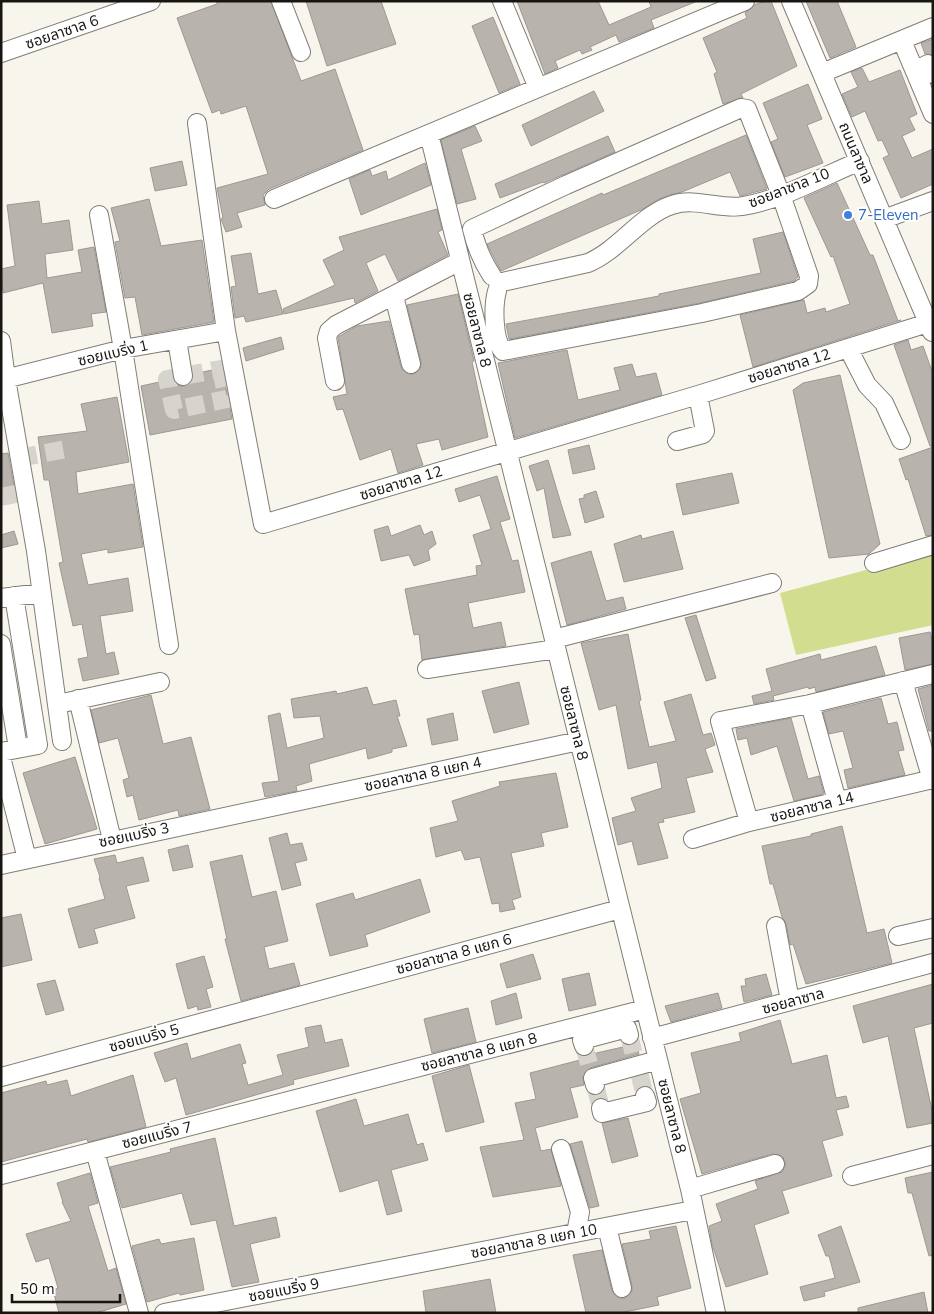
<svg xmlns="http://www.w3.org/2000/svg" width="934" height="1314" viewBox="0 0 934 1314" font-family="'Nunito Sans','Noto Sans Thai',sans-serif">
	<rect width="100%" height="100%" fill="#f8f5ed"/>
	<path fill="#d3dd8f" d="M933,552V625L796,655L780,593Z"/>
	<path fill="#b9b3ad" stroke="#9e9892" d="M217,1H271L301,81L335,69L363,150L269,189L263,195L265,205L237,213L242,227L226,232L221,219L223,218L217,188L268,174L246,106L221,114L220,110L212,113L177,18L217,4Z
		M306,1H381L396,44L327,66Z
		M517,1H598L609,25L651,7L649,1L695,2L651,20L654,28L619,42L616,35L590,47L592,50L582,54L580,50L555,61L558,68L545,74Z
		M765,1H771L797,66L741,94L743,98L723,104L714,74L717,72L703,38L747,18L745,13L754,5Z
		M806,1H837L856,47L830,58Z
		M493,17L520,84L499,93L472,26Z
		M933,39V55L925,54L921,43Z
		M862,68L869,82L900,70L917,114L909,118L915,130L902,136L912,158L933,149V184L901,198L883,158L889,155L882,140L878,141L865,111L852,117L842,94L858,87L851,72Z
		M808,84L822,119L807,125L823,163L785,177L771,142L778,139L763,103Z
		M594,91L604,111L531,146L522,125Z
		M475,126L482,141L461,149L476,199L457,204L441,140Z
		M746,135L767,189L740,196L730,172L682,192L669,195L657,200L643,209L501,271L492,254L487,244L602,193L603,195Z
		M608,136L615,152L544,183L543,182L500,198L495,184Z
		M182,161L187,185L155,191L150,168Z
		M425,163L431,185L361,215L349,179L370,170L372,176L386,171L388,180Z
		M837,183L870,255H873L898,321L901,320L753,367L740,315L804,300L807,313L825,308L826,312L850,304L833,256L831,257L804,198Z
		M149,199L161,246L202,240L214,322L142,335L135,297L125,298L115,242L120,241L111,208Z
		M39,201L42,224L69,220L73,250L45,254L47,278L82,272L78,250L94,247L106,312L91,314L93,326L52,333L43,283L3,293L1,269L15,266L7,205Z
		M437,209L442,230L438,232L448,255L398,281L385,254L366,263L378,291L355,303L354,298L284,314L283,309L335,285L323,260L344,250L339,237Z
		M783,232L798,277L794,281L700,303L509,339L506,324L659,296V294L761,273L753,239Z
		M251,253L258,294L276,290L283,314L246,322L244,316L235,318L231,287L236,286L231,256Z
		M458,294L474,361L472,362L488,437L442,450L439,439L416,444L423,465L398,473L391,449L360,460L343,409L337,410L333,397L347,394L338,337L357,326L389,321L401,367L408,374H414L421,367V362L407,305Z
		M281,337L284,349L246,361L243,348Z
		M908,340L911,350L923,346L933,374V446H930L894,345Z
		M567,350L578,400L620,390L614,368L632,364L636,377L656,373L662,395L515,438L498,363Z
		M222,368L232,419L150,435L141,386L173,379L179,386H185L193,380V374Z
		M840,375L880,544L869,554L829,558L793,390L803,383Z
		M117,397L129,462L76,472L78,494L133,484L143,547L108,553V549L81,554L88,585L128,578L133,611L100,616L106,654L114,652L119,674L83,681L78,659L88,657L82,624L73,626L59,563L63,562L49,480H44L38,437L87,431L81,404Z
		M589,445L595,469L573,474L568,450Z
		M933,447V535L926,536L908,479L906,480L899,459Z
		M8,453L16,497L1,498V454Z
		M548,460L562,507L571,535L553,538L544,488L537,491L529,466Z
		M732,473L739,503L683,515L676,484Z
		M497,476L510,519L500,522L512,561L518,560L525,592L468,603L473,628L501,622L506,646L422,660L419,634L414,635L405,589L477,575L476,566L482,565L473,535L491,529L480,495L459,502L455,489Z
		M596,491L604,517L585,523L579,499L584,498V495Z
		M420,525L424,535L432,531L436,544L428,550L430,560L414,566L409,555L381,561L374,530L388,526L391,536Z
		M14,531L18,544L1,548V535Z
		M673,531L683,569L624,582L614,544L641,535L642,539Z
		M591,551L606,601L623,597L626,609L567,625L551,563Z
		M696,615L716,678L706,681L685,618Z
		M930,632L933,644V664L905,670L899,638Z
		M628,634L641,700L639,701L649,747L676,741L664,702L691,694L703,735L711,733L715,745L705,749L713,772L686,778L695,812L663,819L664,822L658,823L668,858L638,865L632,841L618,845L612,818L636,811L631,798L662,788L657,762L628,769L616,705L599,710L581,643Z
		M876,646L885,675L816,692L815,687L809,689L808,687L773,696L774,700L754,704L752,696L772,691L766,669L820,654L821,660Z
		M519,682L529,724L494,733L482,691Z
		M933,685V731H929L918,689Z
		M367,687L373,705L396,700L400,716H397L407,746L392,749V752L368,759L366,748L309,764L312,781L296,786L297,791L265,797L262,783L279,781L268,716L280,713L287,748L324,738L320,716L294,718L291,699L336,691L337,694Z
		M151,695L163,744L191,737L210,809L179,816L178,810L139,820L133,795L127,797L123,780L129,778L118,738L99,743L91,710Z
		M881,698L888,724L897,722L904,750L898,751L905,775L848,788L844,770L853,768L843,731L829,734L823,712Z
		M453,713L458,740L432,745L427,719Z
		M791,718L808,779L819,776L824,794L794,801L777,746L751,755L747,738L738,740L736,729Z
		M75,757L97,829L45,844L23,773Z
		M556,773L568,827L541,833L544,846L511,853L521,897L512,900L515,909L500,912L499,903L492,904L480,857L465,860L461,850L436,857L430,828L458,821L452,801L500,786L499,782Z
		M842,826L867,933L884,929L892,963L806,984L793,944L790,945L786,924L782,917L773,884H770L762,846L811,836V834Z
		M287,833L290,845L302,843L307,860L295,863L301,885L282,890L269,838Z
		M188,845L193,867L173,871L168,850Z
		M115,855L117,863L143,857L149,881L126,886L135,918L94,929L98,943L79,948L68,909L105,899L99,878L100,877L94,859Z
		M242,855L252,897L276,891L288,941L264,947L269,969L294,963L300,985L241,1001L225,939H227L210,862Z
		M420,879L430,912L365,935L368,946L330,956L316,904L353,893L355,900Z
		M21,914L32,960L1,967V918Z
		M533,954L541,979L507,988L500,964Z
		M204,956L213,987L206,989L211,1007L198,1010L197,1006L188,1009L176,964Z
		M589,973L596,1005L569,1011L562,979Z
		M766,974L772,995L744,1002L741,986H746L745,979Z
		M55,980L64,1010L46,1015L37,984Z
		M933,984V1023L914,1028L933,1115V1123L907,1128L888,1036L863,1043L853,1006Z
		M516,993L522,1018L496,1025L491,1001Z
		M718,993L722,1008L671,1022L665,1006Z
		M468,1008L476,1042L432,1053L424,1019Z
		M780,1020L792,1064L827,1055L836,1098L846,1096L849,1107L836,1110L843,1135L822,1141L832,1176L782,1191L789,1213L754,1225L768,1274L726,1287L712,1244L709,1226L722,1221L716,1204L758,1189L755,1181L782,1172L785,1167V1161L782,1156L772,1154L702,1174L680,1099L701,1093L691,1053L741,1041L739,1033Z
		M321,1025L325,1043L342,1039L349,1066L293,1080L294,1084L186,1115L176,1078L165,1082L154,1053L187,1043L191,1059L240,1044L246,1063L242,1064L248,1085L283,1075L277,1055L309,1047L305,1028Z
		M636,1044L639,1054L590,1068L583,1075L584,1085L570,1088L578,1117L535,1128L541,1151L551,1149L561,1186L493,1197L480,1147L524,1140L515,1103L536,1099L530,1073L580,1060L579,1057Z
		M469,1065L484,1122L446,1132L432,1076Z
		M133,1075L146,1127L88,1142L87,1139L1,1162V1093L46,1081L47,1085L67,1080L71,1096Z
		M356,1099L364,1126L408,1114L417,1145L423,1143L428,1160L391,1170L402,1211L387,1215L378,1180L340,1192L316,1111Z
		M628,1118L638,1156L612,1163L602,1123Z
		M215,1138L234,1226L276,1217L280,1237L250,1244L259,1282L232,1287L216,1220L191,1225L182,1193L122,1208L110,1167L171,1152L170,1149Z
		M582,1141L599,1206L590,1208L570,1144Z
		M933,1172V1255L929,1256L912,1193H908L905,1178Z
		M90,1173L98,1203L88,1206L108,1271L116,1268L126,1304L96,1313H59L53,1290L58,1288L49,1258L36,1262L26,1234L71,1221L62,1202H63L57,1183Z
		M676,1226L691,1288L657,1297L659,1305L620,1313H586L573,1255L602,1250L612,1291L619,1298H625L632,1291V1286L622,1244L651,1239L649,1231Z
		M841,1226L860,1282L824,1292L825,1296L804,1301L800,1287L835,1278L829,1256H826L818,1235Z
		M194,1238L204,1290L180,1295L179,1293L147,1302L132,1246L159,1239L161,1244Z
		M490,1279L496,1313H426L423,1291Z
		M924,1292L928,1313H858V1308Z"/>
	<g fill="none" stroke-linecap="round" stroke-linejoin="round">
		<path stroke="#d6d4cc" stroke-width="18" stroke-dasharray="18 9" stroke-linecap="butt" d="M221,369L227,399L174,410L167,379Z
			M19,458L67,449
			M1,497L25,492
			M629,1035L637,1066
			M584,1046L593,1078
			M639,1072L645,1096
			M595,1085L601,1108"/>
		<g stroke="#807d76" stroke-width="20">
			<path id="minor" d="M281,1L301,52
				M502,1L538,88
				M791,1L932,332
				M902,41L933,114
				M1,53L151,1
				M915,71L928,64L933,74
				M822,73L933,27
				M197,123L226,331L263,524L698,395L928,323
				M429,134L690,1189L716,1313
				M274,199L745,1
				M99,215L123,349L169,645
				M884,219L933,201
				M492,276C482,261 476,246 472,229L566,185L741,108L747,109L781,195L809,276L808,284L798,291L702,313L503,351C493,339 493,306 497,291
				M498,283L588,263C619,250 641,215 672,205C696,197 720,210 743,206C781,200 824,176 860,161
				M394,296L411,364
				M177,340L183,376
				M1,341L6,379L36,551L62,741
				M848,348L867,385L884,403L901,440
				M1,380L123,349L226,331
				M335,381L327,338L329,331L336,325L460,261
				M677,441L703,434L705,431L698,395
				M874,563L933,545
				M1,598L41,593
				M554,639L772,583
				M1,644L18,748
				M427,669L556,649
				M903,681L932,780
				M78,699L112,840
				M67,702L160,682
				M810,704L837,801
				M1,752L38,745L14,596
				M1,757L27,859
				M749,822L720,721L810,704L933,674
				M693,839L749,822L933,779
				M1,865L579,741
				M776,926L790,1001
				M898,936L933,928
				M652,1038L933,963
				M584,1046L582,1040L627,1028L629,1035
				M1,1077L620,909
				M595,1085L593,1078L658,1060
				M601,1108L602,1113L647,1102L645,1096
				M561,1149L580,1212L576,1233
				M95,1151L139,1313
				M1,1175L645,1009
				M852,1176L933,1155
				M690,1189L775,1164
				M607,1227L622,1288
				M164,1313L693,1210"/>
		</g>
		<use href="#minor" stroke="#fff" stroke-width="18"/>
	</g>
	<circle fill="#3f7fe0" stroke="#fff" stroke-width="2" cx="848" cy="215" r="5"/>
	<g text-anchor="middle" stroke-width="4" stroke-linejoin="round" paint-order="stroke">
		<g font-size="15" fill="#171613" stroke="#fff">
			<text transform="translate(62 32) rotate(-19)" y="5">ซอยลาซาล 6</text>
			<text transform="translate(856 153) rotate(67)" y="5">ถนนลาซาล</text>
			<text transform="translate(789 188) rotate(-21)" y="5">ซอยลาซาล 10</text>
			<text transform="translate(477 330) rotate(76)" y="5">ซอยลาซาล 8</text>
			<text transform="translate(113 353) rotate(-13)" y="5">ซอยแบริ่ง 1</text>
			<text transform="translate(789 366) rotate(-17)" y="5">ซอยลาซาล 12</text>
			<text transform="translate(401 483) rotate(-17)" y="5">ซอยลาซาล 12</text>
			<text transform="translate(574 723) rotate(76)" y="5">ซอยลาซาล 8</text>
			<text transform="translate(423 774) rotate(-12)" y="5">ซอยลาซาล 8 แยก 4</text>
			<text transform="translate(812 807) rotate(-14)" y="5">ซอยลาซาล 14</text>
			<text transform="translate(134 835) rotate(-12)" y="5">ซอยแบริ่ง 3</text>
			<text transform="translate(454 954) rotate(-15)" y="5">ซอยลาซาล 8 แยก 6</text>
			<text transform="translate(793 1001) rotate(-15)" y="5">ซอยลาซาล</text>
			<text transform="translate(144 1038) rotate(-15)" y="5">ซอยแบริ่ง 5</text>
			<text transform="translate(479 1052) rotate(-14)" y="5">ซอยลาซาล 8 แยก 8</text>
			<text transform="translate(672 1116) rotate(76)" y="5">ซอยลาซาล 8</text>
			<text transform="translate(157 1135) rotate(-14)" y="5">ซอยแบริ่ง 7</text>
			<text transform="translate(534 1241) rotate(-11)" y="5">ซอยลาซาล 8 แยก 10</text>
			<text transform="translate(284 1290) rotate(-11)" y="5">ซอยแบริ่ง 9</text>
		</g>
		<g font-size="15" fill="#366cbe" stroke="#fff" text-anchor="start">
			<text x="858" y="220">7-Eleven</text>
		</g>
	</g>
	<rect width="934" height="1314" fill="none" stroke="#171613" stroke-width="5"/>
	<path d="M12 1294v8h108v-8" fill="none" stroke="#171613" stroke-width="2.5"/>
	<text x="20" y="1294" font-size="15" fill="#171613" stroke="#ffffff" stroke-width="4" paint-order="stroke">50 m</text>
</svg>
